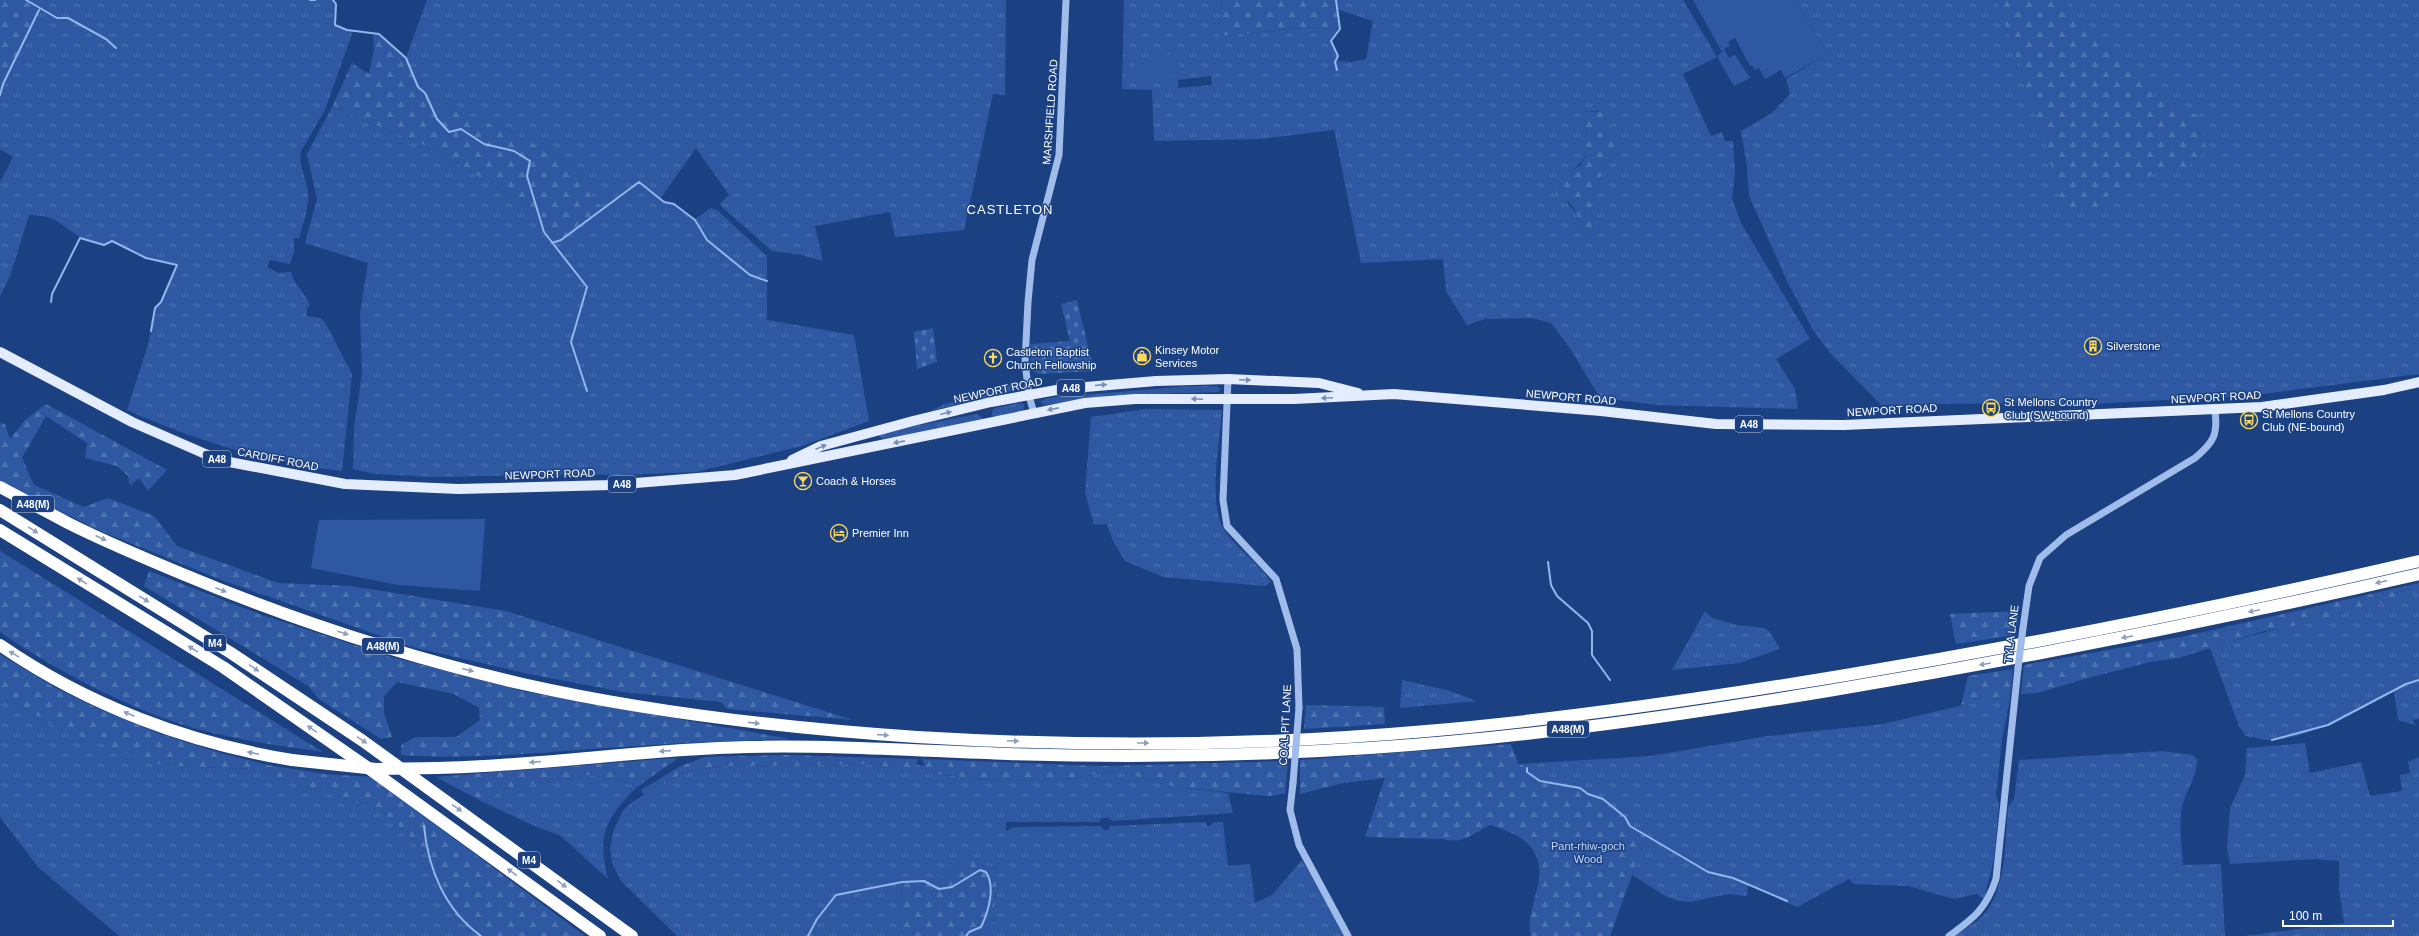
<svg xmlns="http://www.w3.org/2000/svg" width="2419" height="936" viewBox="0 0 2419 936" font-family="Helvetica,sans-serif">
	<defs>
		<pattern id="grass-tufts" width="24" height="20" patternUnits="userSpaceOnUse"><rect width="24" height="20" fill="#2e59a2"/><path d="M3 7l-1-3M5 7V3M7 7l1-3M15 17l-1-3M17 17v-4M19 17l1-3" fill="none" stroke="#4d72b0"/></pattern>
		<pattern id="forest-firs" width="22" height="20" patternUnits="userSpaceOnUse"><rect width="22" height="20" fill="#2e59a2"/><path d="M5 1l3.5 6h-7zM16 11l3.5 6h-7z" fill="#4d72b0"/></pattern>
		<pattern id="cemetery-stones" width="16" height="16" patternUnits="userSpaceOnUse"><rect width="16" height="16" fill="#2e59a2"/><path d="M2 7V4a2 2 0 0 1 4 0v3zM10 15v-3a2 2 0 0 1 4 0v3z" fill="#4d72b0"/></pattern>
	</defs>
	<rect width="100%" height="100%" fill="#1b4183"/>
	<path fill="url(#grass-tufts)" fill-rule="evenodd" d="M26,0H333L336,4L335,25L353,31L325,110L301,151C298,166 307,178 308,193C309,208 303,224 299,238H294V252L290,264L270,260L267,267L279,273L291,272C293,285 307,293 310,307H307V316L320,318L325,322L352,374L342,471C265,462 197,441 127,410L148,345L155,308L161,302L177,265L146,258L112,241L104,245C96,243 86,241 80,237C57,223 59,216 29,215L10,276L0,296V182L13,157L0,149V83L3,84L39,9Z
		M427,0H1006L1005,95L993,94L964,230L895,237L890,212L815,226L823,261L801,255L772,251L723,208L720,203L729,195L696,148L660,199L674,204L695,219L711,208L717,210L767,256V320L854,335L869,421L802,446L696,472L619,475L576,474L435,477L375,474L353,469L354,427L362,373L360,313L368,263L305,243L317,199L307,154L333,105L353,116L427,146L539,212L544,232L603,209L582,183L572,164L508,130L429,102L425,93L418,87L406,58Z
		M1124,0H1222L1220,36L1310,27L1340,29L1331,41L1338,56L1335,61L1352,62L1366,59L1373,21L1337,9L1336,0H1683L1717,57L1683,74L1711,136L1722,132L1725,141H1733L1735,173L1732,198L1741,223L1810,339L1776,359L1795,389L1798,409L1657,405L1600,398L1570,348L1551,323L1532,318L1485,319L1467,325L1446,291L1443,259L1361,263L1334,130L1263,139L1154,141L1152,90L1122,89ZM1211,76L1212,85L1178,88V80ZM1581,111H1598L1605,116L1610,134L1618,152L1602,172L1591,205L1593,231L1584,233L1578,215L1565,200L1568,173C1595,157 1590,138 1581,111Z
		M1795,0H2419V374L2254,395L2075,405L2009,403L1881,405L1831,354L1813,330L1788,283L1749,196L1747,166L1741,131L1772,113L1790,94L1786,79L1828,54Z
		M1012,384L1017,386L1016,388L1007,393L930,411L943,405Z
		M1189,386H1217L1221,389L1218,392L1123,395L1045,405L1040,402L1047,398Z
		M1021,403L1024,405L1023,411L996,419L992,415V411L995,408Z
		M1147,409L1222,410C1220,443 1206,508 1227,534C1240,551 1259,563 1271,582L1265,586L1163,577L1125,561L1113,541L1107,524L1094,525L1085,493L1091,417Z
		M977,414L984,419L981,422L883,439L879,436L884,432Z
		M2419,592V719L2413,720L2415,725L2398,720L2394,690C2357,709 2316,736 2274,740C2265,741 2255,737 2246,736L2239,726L2210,648C2279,627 2349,611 2419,592Z
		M1705,611L1712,618L1737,625L1765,628L1770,632L1780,649L1739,663L1672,670Z
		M1402,680L1447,690L1477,701L1400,708Z
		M0,695L58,728L169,766L250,769L382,811L426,851L439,891L453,913L467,929L477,936H119L38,867L0,817Z
		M2010,698L2002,740L1996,796L1999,804L1994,859L1984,899L1977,894L1954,899L1908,886L1854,884L1849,879L1797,907L1748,885L1747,896L1728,894L1690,902L1679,901L1667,897L1632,875L1646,836L1630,826L1625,817L1603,799L1588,794L1580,788L1540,781L1518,764L1651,756L1768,736L1883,724L1972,703Z
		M2305,743L2310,773L2361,762L2370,796L2402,791L2400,775L2410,773L2408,762L2419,757V936H2245L2344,923L2339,890V861L2316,859L2230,864L2227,848L2230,808L2245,775L2247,748Z
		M2162,751L2193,755L2197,759C2197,775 2189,786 2184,800C2177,819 2182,845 2183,865L2221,864L2225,936H1954C1965,929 1978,922 1986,912C2007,885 2005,840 2008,807L2014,799L2019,760Z
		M868,764L912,771L915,764L925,766L927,773L999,781L1059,780L1118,771L1175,787L1228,793L1233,813L1113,821L1108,818H1101L1100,822H1006V831L1014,827L1101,826L1104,830H1108L1110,826L1205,822L1207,826H1211L1213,822H1223L1228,866L1250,864L1255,903L1272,895L1302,860L1345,936H979L995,923L994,911L998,869L979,863L972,856L966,855C942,881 937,881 902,882C902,899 896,920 904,936H677L621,881L612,863L610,849L613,832L623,810L634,801L684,772L724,766Z
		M588,775L621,780L637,787C605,819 597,835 608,879L561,836L532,825L483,802L507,788Z"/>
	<path fill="url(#forest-firs)" d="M0,0H26L39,10L3,84L0,83Z
		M1222,0H1336L1340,29L1310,27L1219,36Z
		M1997,0H2063L2158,99L2201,117L2206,151L2186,169L2158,172L2139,181L2116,188L2095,210L2063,208L2044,139Z
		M373,33L379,34L406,58L418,87L425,93L429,102L508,130L572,164L582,183L603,209L561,240L552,243L544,232L539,212L427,146L353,116L333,105L352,63L369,74L374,50Z
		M1581,111L1603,112L1618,152L1602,172L1591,205L1593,231L1584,233C1580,221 1576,201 1560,199L1553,189L1568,173L1580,166L1586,156L1587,131Z
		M46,404L167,470L148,491L139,478L130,486L128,476L117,466L85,458L87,443L46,416L22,458L34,485L84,507L108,498L154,516L177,546L278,583L351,586L506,611L853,720L727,709L721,702L623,692L529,674L412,647L224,581L98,530L0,481V423L5,424L10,439L25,420Z
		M0,551L323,752C266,744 208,736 155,715C100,693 48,665 0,632Z
		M149,571L259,614L391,657L527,692L790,739C738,741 686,742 635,746C557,751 480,760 401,755V745L415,737H456L480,720L479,708L454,694L397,682L384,696V713L392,737L381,739L319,699L308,686L144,586Z
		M2419,583V592L2312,623L2264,631L2179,658L2150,662L2088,678L2037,693L2021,694L2024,665L2186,636Z
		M2019,611L2016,635L1956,644L1950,614Z
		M0,654L54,687L99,709L158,733L220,753L268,765L325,774L371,777L585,936H477L467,929L453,913L439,891L426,851L382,811L250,769L169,766L152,762L58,728L0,695Z
		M2013,669L2010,698L1961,705L1968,676Z
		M1306,705L1384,707L1385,724L1304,729Z
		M1511,744L1518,763L1527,768V772L1540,781L1580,788L1588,794L1603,799L1625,817L1630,826L1646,836L1610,936H1531C1527,922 1533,907 1536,893C1548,853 1528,836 1490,825C1474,833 1462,845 1443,839L1365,837L1385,778L1343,783L1300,794V760Z
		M786,755L918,759L912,771L868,764L724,766L684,772L645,795L641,790L681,766L705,757Z
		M672,758L677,759L637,787L621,780L588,775L507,788L483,802L436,777Z
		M922,759L1101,766L1288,761L1285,794L1268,796L1175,787L1118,771L1059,780L999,781L927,773Z
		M966,855L972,856L979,863L998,869L994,911L995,923L979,936H904C895,920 902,899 902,882C937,881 942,881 966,855Z"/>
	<path fill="url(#cemetery-stones)" d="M1077,300L1094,371L1039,374L1031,370L1030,344L1070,341L1061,304Z
		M933,328L937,362L917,369L914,332Z"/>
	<path fill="#2e59a2" d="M1693,0H1795L1828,54L1785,78L1781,70L1765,79L1759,68L1755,70L1752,66H1750L1735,38L1728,42L1730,46L1724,49L1729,58L1735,55L1750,78L1734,86L1717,57L1722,52Z
		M1177,53L1181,74L1138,84L1134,62Z
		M485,519L480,591L398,585L311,568L319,520Z"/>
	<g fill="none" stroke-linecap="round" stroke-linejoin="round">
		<path stroke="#93b6ed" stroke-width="2" d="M26,0L57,18H68L106,39L116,48
			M310,0H315
			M333,0L336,4L335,25L347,30L379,34L406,58L418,87L425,93L437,119L449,132L461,129L484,144L514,151L530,161L527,176L544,232L587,287L571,342L587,391
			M1336,0L1340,29L1331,41L1338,56L1335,62L1337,70
			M0,95L3,84L39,10
			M552,243L561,240L639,182L664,202L674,204L695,220L707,240L750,275L767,281
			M51,302L52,294L80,238L104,245L112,241L146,258L177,265L161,302L155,308L151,331
			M1548,562L1551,585L1557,596L1588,623L1592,631V655L1610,680
			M2272,740L2328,725L2406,684L2419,680
			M1527,768V772L1540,781L1580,788L1588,794L1603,799L1625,817L1630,826L1708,872L1733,878L1787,901
			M424,826C428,869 445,910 481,936
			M808,936L817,919L836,895L902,882L924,881L939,889L952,887L980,870L986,872C996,887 988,913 981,927L969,932L966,936"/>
		<path stroke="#a0bceb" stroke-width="7" d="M1228,379L1223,500L1227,526L1276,579L1297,649L1299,708
			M1034,413L1029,396L1025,362L1028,302L1032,260L1059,155L1066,0
			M2023,628L2029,586L2040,558L2066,535L2195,458C2214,442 2218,435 2215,410
			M1293,783L1290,810L1299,845L1348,936
			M1949,936C1974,918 1986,909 1996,879L2018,668"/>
		<path stroke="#e4ecff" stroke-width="10" d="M0,352L132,422L219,460L345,484L458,489L611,485L735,475L1085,403L1135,399H1294L1394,394L1601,411L1716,424L1844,425L2262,407L2384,390L2419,382
			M792,460L821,446L913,421L991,402L1062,389L1156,381L1228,379L1319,383L1358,393"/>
		<path stroke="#fff" stroke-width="12" d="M0,487C22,499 44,510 66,522C103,541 142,557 180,573C290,619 405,657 523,684C652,713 784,728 917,737C1086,747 1257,746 1426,731C1567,719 1707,698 1846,675C2038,643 2229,605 2419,561
			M0,510L231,653L363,741L632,936
			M0,530L223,667L371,770L600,936
			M0,645C87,705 188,743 292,760
			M437,768C541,766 644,749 747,747C835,745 921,751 1008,754C1129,758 1250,756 1370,748C1523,738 1676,716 1828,691C2026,658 2223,619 2419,574"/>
		<path stroke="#a0bceb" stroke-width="7" d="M2018,668L2023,628
			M1293,783L1299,708"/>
		<path stroke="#fff" stroke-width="12" d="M292,760L376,769L437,768"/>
	</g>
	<defs><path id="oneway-solid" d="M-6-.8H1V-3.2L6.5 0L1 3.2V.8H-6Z"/></defs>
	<g fill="#758ebb">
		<use href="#oneway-solid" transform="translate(1245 380) rotate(2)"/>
		<use href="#oneway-solid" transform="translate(1101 385) rotate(-5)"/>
		<use href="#oneway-solid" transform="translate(1327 398) rotate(177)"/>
		<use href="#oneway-solid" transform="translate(1197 399) rotate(-177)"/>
		<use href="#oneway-solid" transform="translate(1053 409) rotate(169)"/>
		<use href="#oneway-solid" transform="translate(946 413) rotate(-14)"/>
		<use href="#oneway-solid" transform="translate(899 442) rotate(169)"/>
		<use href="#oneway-solid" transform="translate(821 447) rotate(-22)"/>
	</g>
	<g fill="#8da0c1">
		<use href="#oneway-solid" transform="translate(33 530) rotate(32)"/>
		<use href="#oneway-solid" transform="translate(101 538) rotate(25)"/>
		<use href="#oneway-solid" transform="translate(82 581) rotate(-148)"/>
		<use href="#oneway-solid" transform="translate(2381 582) rotate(167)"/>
		<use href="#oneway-solid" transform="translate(221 590) rotate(21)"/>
		<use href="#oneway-solid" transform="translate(144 599) rotate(32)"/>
		<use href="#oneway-solid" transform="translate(2254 611) rotate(168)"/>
		<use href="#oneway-solid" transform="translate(343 633) rotate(18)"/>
		<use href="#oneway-solid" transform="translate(2127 637) rotate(169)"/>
		<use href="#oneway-solid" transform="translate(193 649) rotate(-148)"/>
		<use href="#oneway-solid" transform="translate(14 654) rotate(-149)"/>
		<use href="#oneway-solid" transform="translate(1985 664) rotate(170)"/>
		<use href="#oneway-solid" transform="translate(254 668) rotate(34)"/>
		<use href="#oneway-solid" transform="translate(468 670) rotate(14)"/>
		<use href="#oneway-solid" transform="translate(129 714) rotate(-157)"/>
		<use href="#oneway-solid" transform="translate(754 723) rotate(6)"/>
		<use href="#oneway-solid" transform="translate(312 729) rotate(-145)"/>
		<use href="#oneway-solid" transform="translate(883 735) rotate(4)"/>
		<use href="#oneway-solid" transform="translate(362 740) rotate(34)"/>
		<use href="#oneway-solid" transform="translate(1013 741) rotate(2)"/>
		<use href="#oneway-solid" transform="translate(1143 743)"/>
		<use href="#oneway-solid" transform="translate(665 751) rotate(176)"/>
		<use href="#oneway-solid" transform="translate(253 753) rotate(-169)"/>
		<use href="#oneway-solid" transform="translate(535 762) rotate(175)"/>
		<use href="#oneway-solid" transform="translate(457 808) rotate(35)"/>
		<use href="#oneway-solid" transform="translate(512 872) rotate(-144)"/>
		<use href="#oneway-solid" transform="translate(562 884) rotate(36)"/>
	</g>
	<defs>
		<g id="building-ring" transform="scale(0.9)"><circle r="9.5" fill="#1b4183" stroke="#fcda5d" stroke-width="1.5"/><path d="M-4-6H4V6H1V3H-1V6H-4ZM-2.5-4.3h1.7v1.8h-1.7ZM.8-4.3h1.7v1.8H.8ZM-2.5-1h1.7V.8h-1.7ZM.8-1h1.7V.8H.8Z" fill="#fcda5d"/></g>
		<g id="shop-ring" transform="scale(0.9)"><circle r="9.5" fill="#1b4183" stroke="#fcda5d" stroke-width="1.5"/><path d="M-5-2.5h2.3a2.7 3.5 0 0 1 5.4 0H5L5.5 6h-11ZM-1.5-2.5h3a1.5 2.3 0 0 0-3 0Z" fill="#fcda5d"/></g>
		<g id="church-ring" transform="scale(0.9)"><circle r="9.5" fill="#1b4183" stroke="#fcda5d" stroke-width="1.5"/><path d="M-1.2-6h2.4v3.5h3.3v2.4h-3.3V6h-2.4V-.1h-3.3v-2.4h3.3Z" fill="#fcda5d"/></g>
		<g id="bus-ring" transform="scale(0.9)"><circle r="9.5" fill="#1b4183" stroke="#fcda5d" stroke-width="1.5"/><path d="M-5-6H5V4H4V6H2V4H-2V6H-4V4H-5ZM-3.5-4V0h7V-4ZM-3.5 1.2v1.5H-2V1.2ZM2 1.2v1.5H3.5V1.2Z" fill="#fcda5d"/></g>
		<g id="bar-ring" transform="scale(0.9)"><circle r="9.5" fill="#1b4183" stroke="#fcda5d" stroke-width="1.5"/><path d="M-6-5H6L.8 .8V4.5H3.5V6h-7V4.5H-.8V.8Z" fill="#fcda5d"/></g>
		<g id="hotel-ring" transform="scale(0.9)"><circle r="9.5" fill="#1b4183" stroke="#fcda5d" stroke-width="1.5"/><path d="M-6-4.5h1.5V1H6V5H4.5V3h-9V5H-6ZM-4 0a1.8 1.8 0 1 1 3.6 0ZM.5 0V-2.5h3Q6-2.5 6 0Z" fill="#fcda5d"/></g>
	</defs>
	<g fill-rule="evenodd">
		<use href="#building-ring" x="2093" y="346"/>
		<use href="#shop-ring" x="1142" y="356"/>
		<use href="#church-ring" x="993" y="358"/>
		<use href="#bus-ring" x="1991" y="408"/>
		<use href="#bus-ring" x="2249" y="420"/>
		<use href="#bar-ring" x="803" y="481"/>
		<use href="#hotel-ring" x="839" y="533"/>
	</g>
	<g text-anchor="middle" stroke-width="3" stroke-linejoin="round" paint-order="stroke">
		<g fill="#1b4183" stroke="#bbc6da" stroke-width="1">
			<rect x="1057" y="380" width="28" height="16" rx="3"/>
			<rect x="1735" y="416" width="28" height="16" rx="3"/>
			<rect x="203" y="451" width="28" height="16" rx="3"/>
			<rect x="608" y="476" width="28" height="16" rx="3"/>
			<rect x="12" y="496" width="42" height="16" rx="3"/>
			<rect x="204" y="635" width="22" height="16" rx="3"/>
			<rect x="362" y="638" width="42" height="16" rx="3"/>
			<rect x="1547" y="721" width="42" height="16" rx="3"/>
			<rect x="518" y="852" width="22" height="16" rx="3"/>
		</g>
		<g font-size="10" font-weight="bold" fill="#fff">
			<text x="1071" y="392">A48</text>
			<text x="1749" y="428">A48</text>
			<text x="217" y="463">A48</text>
			<text x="622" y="488">A48</text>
			<text x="33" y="508">A48(M)</text>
			<text x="215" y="647">M4</text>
			<text x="383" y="650">A48(M)</text>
			<text x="1568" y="733">A48(M)</text>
			<text x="529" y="864">M4</text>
		</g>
		<g font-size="11" fill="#fff" stroke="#1b4183">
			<text transform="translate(1050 112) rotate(-86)" y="4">MARSHFIELD ROAD</text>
			<text transform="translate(998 390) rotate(-12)" y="4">NEWPORT ROAD</text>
			<text transform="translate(1571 397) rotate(5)" y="4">NEWPORT ROAD</text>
			<text transform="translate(2216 397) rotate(-3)" y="4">NEWPORT ROAD</text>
			<text transform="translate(1892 410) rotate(-3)" y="4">NEWPORT ROAD</text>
			<text transform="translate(278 459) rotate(11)" y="4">CARDIFF ROAD</text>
			<text transform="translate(550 474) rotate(-2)" y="4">NEWPORT ROAD</text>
			<text transform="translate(2011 634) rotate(-83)" y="4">TYLA LANE</text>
			<text transform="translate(1285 725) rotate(-87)" y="4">COAL PIT LANE</text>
		</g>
		<g font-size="11" fill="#fff" stroke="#1b4183" text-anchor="start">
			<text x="2106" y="350">Silverstone</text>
			<text x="1155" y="354">Kinsey Motor<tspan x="1155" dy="13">Services</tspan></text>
			<text x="1006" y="356">Castleton Baptist<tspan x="1006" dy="13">Church Fellowship</tspan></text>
			<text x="2004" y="406">St Mellons Country<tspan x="2004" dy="13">Club (SW-bound)</tspan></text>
			<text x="2262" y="418">St Mellons Country<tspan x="2262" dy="13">Club (NE-bound)</tspan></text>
			<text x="816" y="485">Coach &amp; Horses</text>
			<text x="852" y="537">Premier Inn</text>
		</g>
		<g font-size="11" fill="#c5d8f8" stroke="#1b4183">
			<text x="1588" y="850">Pant-rhiw-goch<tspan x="1588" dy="13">Wood</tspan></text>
		</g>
		<g font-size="13" letter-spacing="1" fill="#fff" stroke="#1b4183">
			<text x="1010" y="214">CASTLETON</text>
		</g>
	</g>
	<path d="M2283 920v6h110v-6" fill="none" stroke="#ffffff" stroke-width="2"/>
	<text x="2289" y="920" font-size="12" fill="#ffffff" stroke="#1b4183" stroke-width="3" paint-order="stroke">100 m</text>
</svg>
